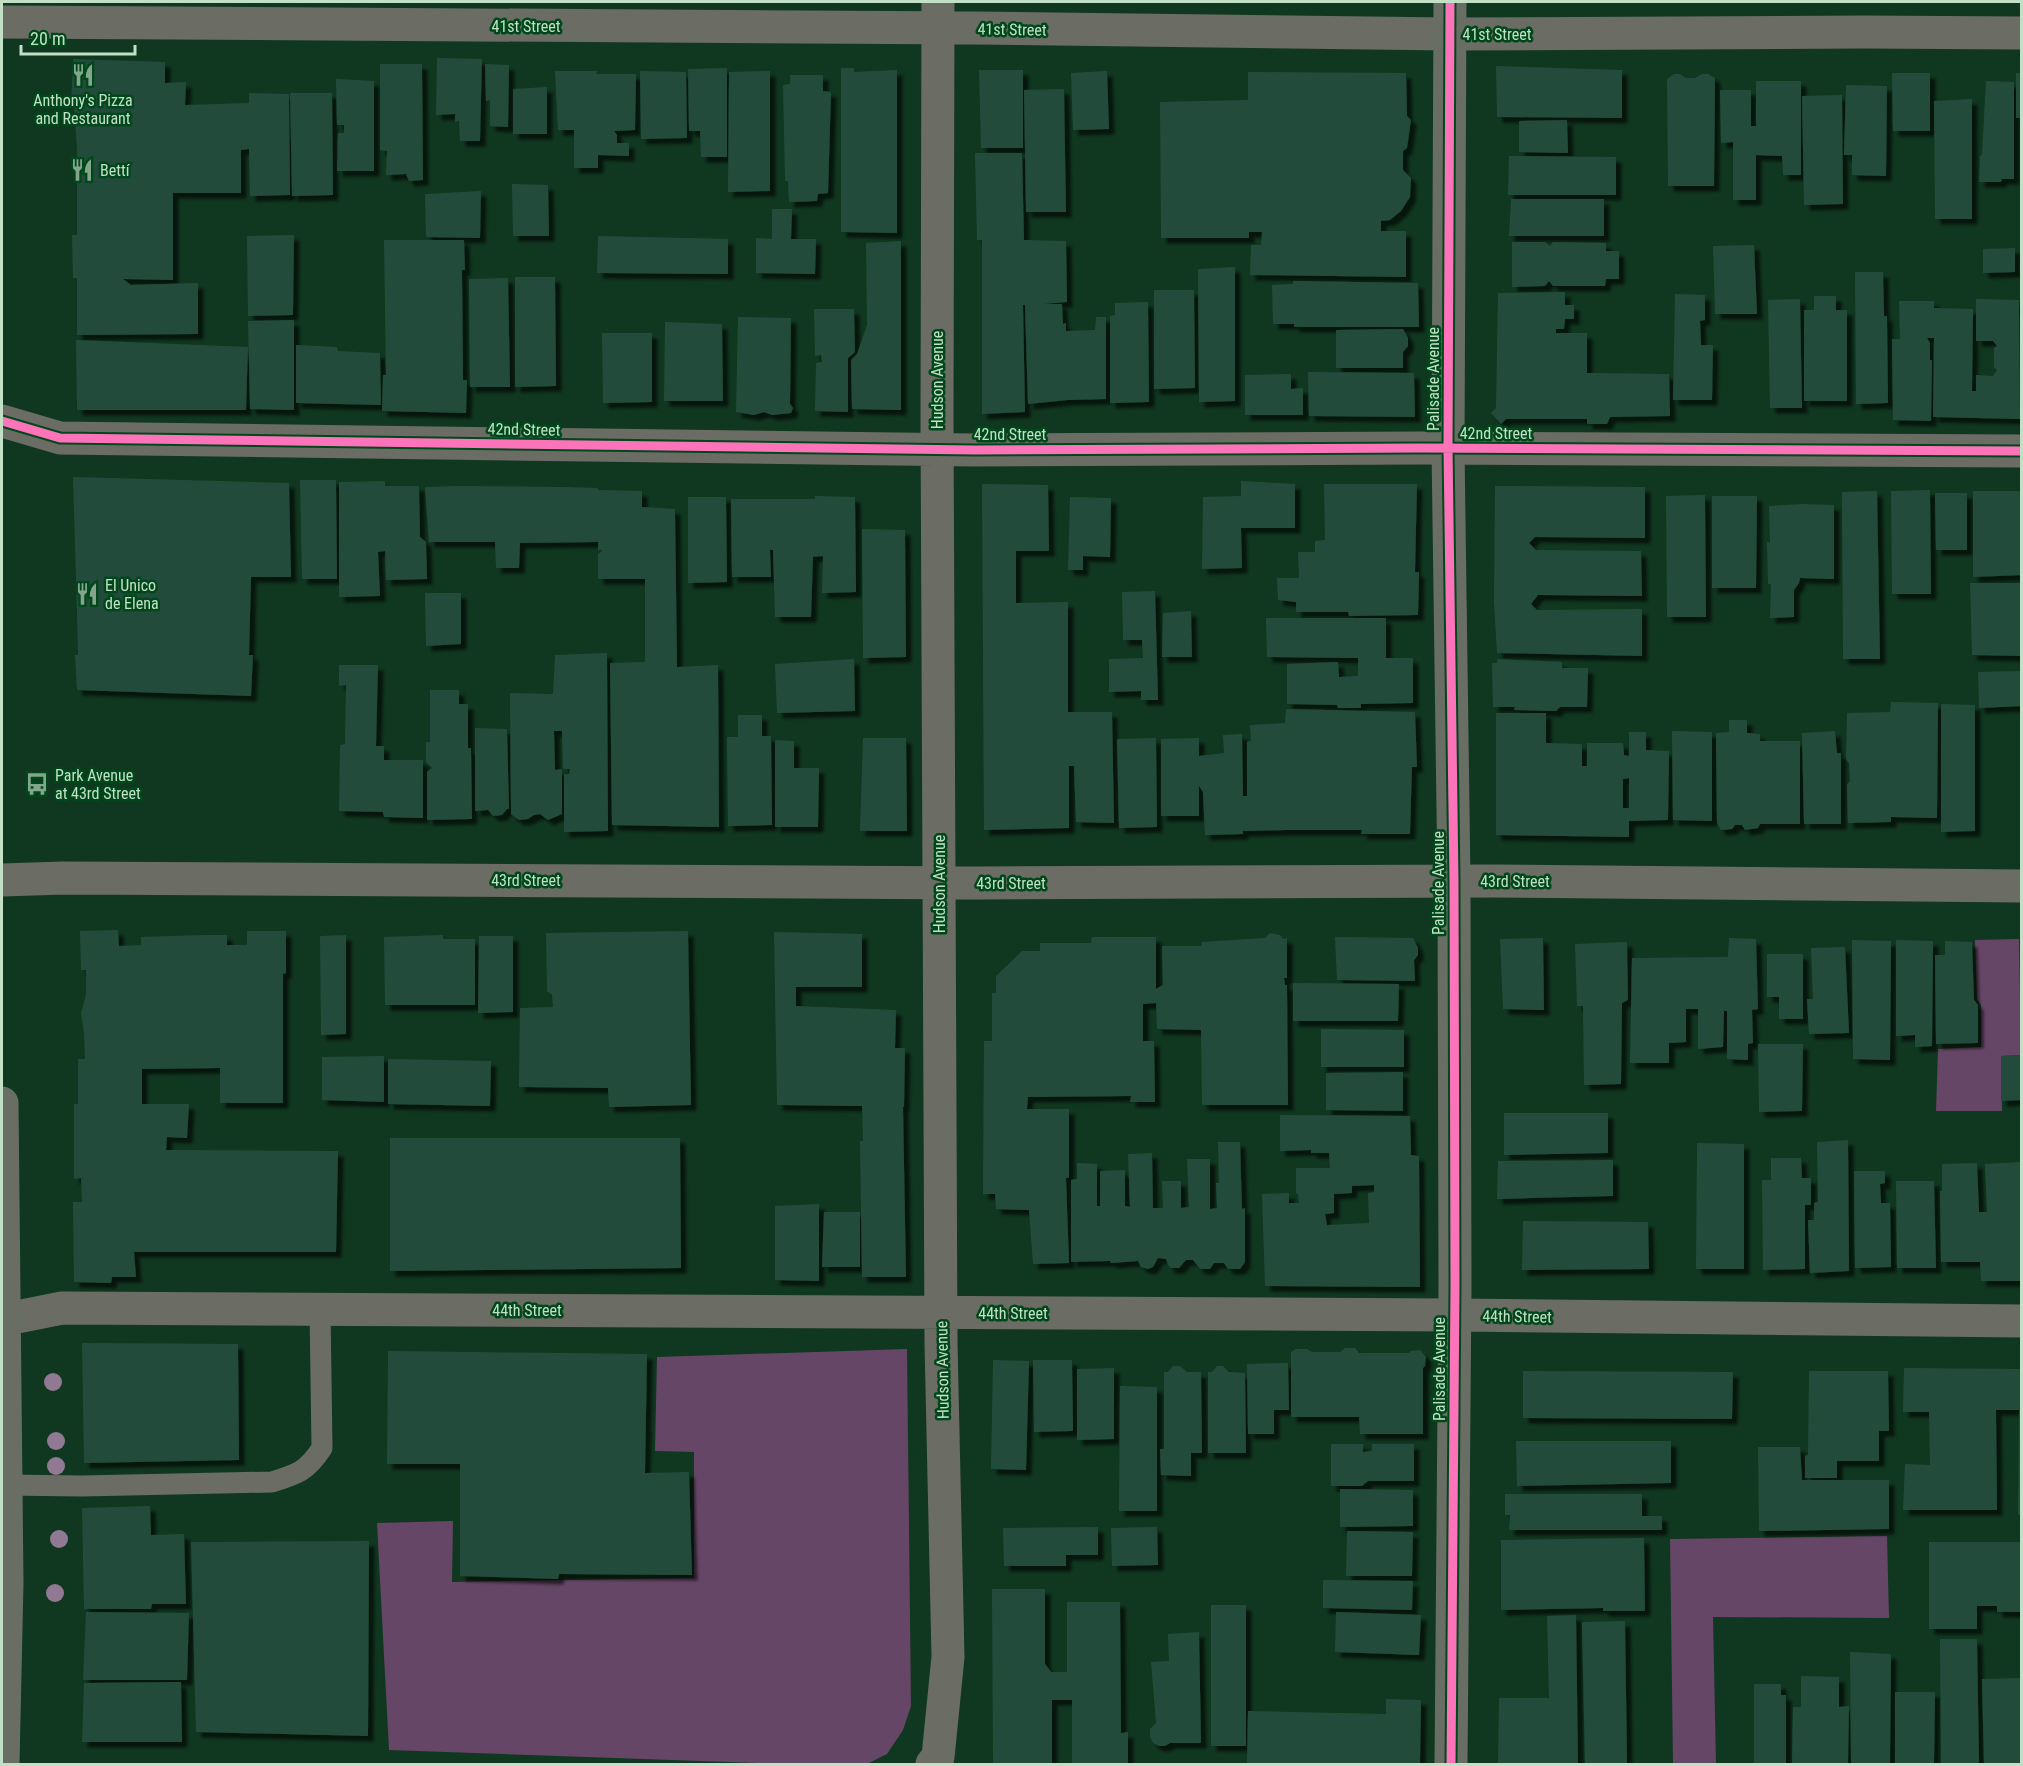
<svg xmlns="http://www.w3.org/2000/svg" width="2023" height="1766" viewBox="0 0 2023 1766" font-family="'Roboto Condensed',sans-serif">
	<defs>
		<filter id="shadow"><feDropShadow dx="5.5" dy="5.5" stdDeviation="1.5" flood-color="#0009"/></filter>
	</defs>
	<rect width="100%" height="100%" fill="#10371f"/>
	<path fill="#664666" d="M2019,939L2021,1055L2001,1056L2002,1111H1936L1938,1049L1981,1047V1005L1977,999L1975,940Z
		M907,1349L911,1706L903,1730L887,1754L867,1764H789L389,1750L377,1523L453,1521L452,1582L694,1578V1452L655,1451L657,1357Z
		M1887,1536L1889,1618L1713,1617L1716,1764H1673L1670,1539Z"/>
	<path fill="#244c3a" fill-rule="evenodd" filter="url(#shadow)" d="M437,58L482,59L480,141H460L459,121L455,122V114L436,115Z
		M73,59L165,62V83L186,82L185,105L249,103V93L289,94L290,195L250,196L249,149L241,150V193H173V280L123,279L131,285L198,283V334L77,335V278H73L72,235H77V149L74,106L71,105Z
		M380,64H422L423,180L409,181L406,174L386,175L387,151L380,150Z
		M485,64L509,65L508,127L490,126V100L486,101Z
		M1496,66L1622,70V118L1497,117Z
		M727,68V157H701L700,131H689L688,69Z
		M841,68H854V72L897,70V233L841,232Z
		M979,70H1023V148H981Z
		M555,71H597L596,74H636L635,130L614,131L617,135V143H629V156L598,155V168H574V130H558Z
		M640,71L686,72L687,138L641,139Z
		M770,71V191L728,192L729,72Z
		M1107,71L1109,129L1073,130L1071,73Z
		M1248,72L1406,73L1407,116L1411,120L1407,148L1403,151V170L1411,178L1410,197L1401,211L1390,220L1381,221V231H1406V277L1250,275L1251,245H1261L1262,232H1249V238H1161L1160,102L1248,100Z
		M1892,73H1930V131H1893Z
		M2016,73H2022V118H2016Z
		M1674,74H1680L1686,78H1695L1702,74H1708L1715,78L1714,186H1668L1667,79Z
		M790,75H823V91L831,92L828,193L818,194L817,201L789,202L788,181H785L783,85L790,84Z
		M336,79L374,81V171H337L338,133H344V125H337Z
		M1756,81H1801V175H1783L1782,156L1756,155V200H1733V142L1721,143L1720,90H1751V126H1756Z
		M1986,81L2014,82V179H2002L2001,182H1979L1980,156L1982,155Z
		M1846,85L1887,86L1886,176L1852,175V155H1844Z
		M547,87V134H513V89Z
		M1064,89L1066,212H1026L1024,90Z
		M290,93H332L333,195L292,196Z
		M1842,95L1843,204L1804,205L1802,96Z
		M1972,99V219H1935L1934,101Z
		M1567,120L1568,153L1519,152V121Z
		M975,153H1022L1024,240L1066,241L1067,302L1043,304H1062L1063,324L1066,323V331L1095,330L1096,317H1106V399L1068,400L1028,404L1025,305H1023L1025,412L982,414V240H977Z
		M1509,156L1616,157V195H1508Z
		M512,184L548,185L549,236H513Z
		M481,191L480,238L426,237L425,194Z
		M1511,199H1604V236H1509Z
		M772,209H792L791,239H816L815,274L756,273V238L772,239Z
		M294,235L293,315L248,316L247,236Z
		M598,236L728,239V274L597,273Z
		M384,240H464L465,270H462L463,380H467L466,413L382,411L383,375H386Z
		M901,241V410L852,409L851,360L857,354L867,325L866,243Z
		M1512,242H1545L1550,246L1553,242L1606,243V251H1619V279H1606L1605,286H1553L1549,281L1545,286L1512,287Z
		M1754,245L1757,314H1715L1713,246Z
		M2015,248V272L1983,273V249Z
		M1235,267V401L1199,402L1198,269Z
		M1855,272H1883L1884,316H1887L1888,403L1856,404Z
		M515,277H555L556,386L515,387Z
		M508,278L510,387H470L469,279Z
		M1293,281L1418,283L1419,327H1294V324H1273L1272,285L1293,284Z
		M1154,290H1194L1195,388L1154,389Z
		M1565,292V305H1574V319H1565L1564,329H1556V333H1587V373L1669,374L1670,416L1610,417L1607,424H1587V419H1506L1501,424L1491,413L1496,408L1498,293Z
		M1675,294L1705,295V320L1700,321L1701,345H1713L1712,400H1673Z
		M1814,296H1836V310H1847V401H1804V310H1814Z
		M1800,299L1802,408H1770L1768,300Z
		M1976,299L2019,300L2020,419L1933,417L1934,338H1927L1930,343V360H1932L1931,421L1893,420L1892,339H1900L1899,301H1934V308L1973,309L1972,391H1976V375L1993,376L1997,370L1994,367V348L1997,346L1993,341H1976Z
		M1148,302L1149,402L1110,403V316L1115,315V303Z
		M814,309H854L855,352L848,358V412L815,411L816,363L822,362L821,355L815,356Z
		M738,317L791,318L790,404L793,408L791,413L772,415L764,412L754,415L736,412Z
		M294,320V410L250,409L248,321Z
		M665,322L722,324L723,401H664Z
		M1403,329L1408,338V346L1403,352V368H1336V330Z
		M602,333H652V402L603,403Z
		M76,340L248,347L246,410H77Z
		M296,345L337,347L338,351L380,353L381,405L296,403Z
		M1308,372L1414,373L1415,417L1309,416Z
		M1291,374V389L1303,388V415H1245V375Z
		M73,477L289,483L291,577H251L249,655H253L251,696L77,690L75,655H78L77,613Z
		M300,480H336L337,579H302Z
		M385,481V486H419L420,537L426,542L427,579L386,580L385,551L378,552L380,596L339,597V482Z
		M1241,481L1295,484V528H1241L1242,568L1202,569L1203,497L1241,496Z
		M982,484L1048,485L1049,551H1016V603L1068,602V712H1112L1114,823L1076,822L1074,766H1069V828L984,830Z
		M1324,484H1417L1415,572H1419L1418,615L1349,616L1348,612H1296V602L1278,600L1277,578H1299L1298,552H1315V541L1325,540Z
		M459,486L564,487L598,488V490L642,491V507L675,509L677,667L718,665L719,827L612,825L610,663L645,662V579H598V554L603,550H598V542L520,543L519,568H496L495,542H429L425,487Z
		M1495,486L1645,487V538L1535,537L1529,543L1536,550L1641,551L1642,596L1538,595L1531,604L1537,610L1642,609V656L1497,653L1494,602Z
		M1930,490L1931,594H1892L1891,491Z
		M1877,491L1880,659H1843L1842,492Z
		M1973,491H2022V575L1973,577Z
		M1935,493H1967V550H1936Z
		M1705,495L1706,617H1667L1666,496Z
		M815,496L855,497L856,592L822,593L823,556L813,557L811,617H775L773,550H770L771,577H732L731,499H815Z
		M1712,496H1757L1756,588H1712Z
		M688,497H726L727,582L688,583Z
		M1070,497L1111,498L1110,557L1083,556V570H1068Z
		M1802,504L1834,505V579L1800,578L1799,583L1794,590V617L1770,618L1771,584H1768L1767,542L1770,543L1769,506Z
		M862,529L905,530L906,657L863,658Z
		M1970,583H2022V656L1972,655Z
		M1155,591L1158,700H1141V691L1109,692V659L1143,658L1142,640H1123L1122,592Z
		M425,593H461V644L426,646Z
		M1191,611L1192,657H1162L1163,613Z
		M1266,618H1386V658H1413V703L1361,704V708H1338L1337,705L1287,704V664L1338,662L1339,677L1358,676V658L1267,657Z
		M607,653L608,831L564,832V774H569L570,769H563L562,731H554L555,770L562,769V814L548,820L540,814L534,815L528,819L519,820L511,814L510,693L553,694L555,655Z
		M854,659L855,711L777,713L775,664Z
		M1497,659L1562,662V668H1588L1587,707H1560L1556,711L1514,710L1515,707H1493L1492,663H1497Z
		M339,665H378L376,746H384V760H423V818L384,817L383,812L339,811L340,745L345,744L346,685L339,686Z
		M2022,671V706L1979,708L1978,672Z
		M430,690H459V704H468V748H471L472,819L427,820V772L432,768L426,762V742H430Z
		M1891,702L1938,703L1937,818L1891,817V822L1848,823L1847,785L1850,781L1849,763L1846,759L1847,713L1890,712Z
		M1941,704L1975,705V831L1941,832Z
		M1286,709L1415,712L1417,767H1412L1410,834H1361L1362,830H1286L1243,831V834L1205,835L1203,792L1199,786V816H1161V739L1199,738V756L1224,753L1223,735L1242,734L1243,796H1247V742L1251,741L1250,725L1285,723Z
		M1496,713H1546V743L1582,744V766H1587V743H1623L1624,755L1629,756V732H1646V750L1669,751L1668,820L1629,821V837L1496,835ZM1629,778V808H1623V779Z
		M738,715H762V736H771L772,825L728,826L727,737H738Z
		M1729,720H1747V733L1760,734V741H1800V824H1760L1758,828L1745,830L1742,825H1735L1732,829L1721,830L1717,823L1716,733L1729,732Z
		M475,728L507,729L509,809H507L502,815L493,816L488,810L475,811Z
		M1672,731L1712,732V821L1673,820Z
		M1835,731L1837,753H1841V824H1804L1802,733Z
		M863,738H906L907,831H860Z
		M1156,738L1157,827L1119,828L1117,739Z
		M775,740L794,741V768H819L818,827H775Z
		M118,930L119,946L141,945V937L204,935H227V945H247V931H286V973L283,974V1103H220V1068L142,1069V1104H189L187,1138L167,1137L166,1150L338,1151L336,1252H134L136,1277H112L111,1283L74,1282L73,1202H82L81,1178L74,1179V1104H78V1059H85L84,1033L81,1013L86,995V970H81L80,931Z
		M688,931L691,1105L609,1107L608,1088L519,1087L520,1008L553,1007L552,995L547,991L546,933Z
		M774,932L862,934V987H796V1006L896,1010L895,1048H905L904,1107H903L906,1277H862L860,1141H863L862,1106L777,1105Z
		M1270,933L1280,935L1283,939L1287,938V978H1284L1285,985H1287L1288,1105H1202L1201,1030L1157,1029L1156,1003L1143,1004V1041H1154L1155,1102H1130L1131,1096L1028,1097L1027,1109H1069V1178H1066L1069,1263L1033,1264L1029,1210L996,1209L995,1194H983L984,1041H992V993H996V976L1022,951H1040V943H1091L1092,937H1156V989L1163,985L1162,946H1201L1202,942L1265,938Z
		M346,935V1034L321,1035L320,936Z
		M443,935V939H475V1005H385L384,937Z
		M479,936H513V1012L478,1013Z
		M1335,937L1413,938L1418,948V955L1414,960L1415,981L1337,980Z
		M1543,938L1544,1010L1503,1009L1500,939Z
		M1729,938L1756,939L1758,1009L1752,1010L1753,1043L1748,1044V1060L1727,1059V1011H1724L1723,1047L1698,1049V1009H1686V1042L1669,1043V1063H1630L1632,958L1728,957Z
		M1852,940L1891,941L1890,1060L1853,1059Z
		M1896,940L1933,941L1932,1046L1915,1047V1035L1896,1036Z
		M1945,941L1972,942L1974,1000L1978,1005V1043L1936,1044L1935,955H1945Z
		M1627,942L1628,1000L1622,1003L1621,1084L1584,1085L1583,1006H1577L1575,944Z
		M1845,947L1849,1033L1809,1034L1807,999H1813L1811,948Z
		M1767,954H1803V1019H1779V997H1767Z
		M1293,983L1399,984L1398,1021H1293Z
		M1321,1029L1404,1030V1067H1321Z
		M1758,1044H1803L1802,1111L1759,1112Z
		M2022,1055V1100L2001,1101V1056Z
		M384,1056V1102L322,1100V1057Z
		M388,1059L491,1061L490,1106L388,1104Z
		M1403,1072V1111L1326,1110V1073Z
		M1504,1113H1608V1153L1504,1155Z
		M1280,1115L1410,1116L1411,1155L1419,1156L1420,1287L1265,1286L1262,1194L1289,1193V1203H1299L1298,1194L1296,1193V1168H1330L1329,1153H1311V1150L1280,1151ZM1374,1185V1192L1368,1193L1369,1223L1327,1225L1325,1214L1334,1213V1194L1352,1193V1186Z
		M390,1138H680L681,1268L390,1271Z
		M1848,1140L1849,1271L1810,1273L1808,1220H1814V1203L1818,1202L1817,1142Z
		M1218,1142H1240L1242,1209L1245,1208V1262L1240,1269H1228L1224,1263H1214L1210,1269H1200L1193,1260H1186L1179,1268H1171L1168,1265L1166,1259L1158,1258L1153,1267L1148,1269L1141,1267L1138,1261L1111,1263L1110,1261L1071,1262V1180L1077,1179V1163L1097,1164V1206H1100V1171L1125,1170V1206L1130,1207L1128,1154L1152,1153L1153,1208H1163L1162,1181H1181V1208L1189,1207L1187,1159H1210V1209L1217,1208L1216,1183H1219Z
		M1697,1143L1744,1144V1269H1696Z
		M1771,1158H1801L1802,1178H1811V1205H1805V1269L1763,1270L1762,1180H1771Z
		M1613,1160V1196L1497,1199L1498,1161Z
		M2022,1162V1281H1981L1980,1262H1941L1940,1191H1942V1164L1977,1163L1979,1212H1987L1985,1164Z
		M1854,1171H1885V1183L1880,1184L1881,1203H1890L1891,1267L1855,1268Z
		M1896,1181H1934L1936,1268H1897Z
		M819,1204V1281L775,1280V1206Z
		M824,1212H860V1267H822Z
		M1523,1221L1648,1222L1649,1269L1522,1270Z
		M82,1343L238,1344L239,1460L84,1463Z
		M1345,1348H1355L1359,1353H1409L1411,1351L1420,1350L1426,1357L1425,1366L1423,1368V1434H1360L1359,1417H1291V1352L1296,1349H1307L1312,1352H1340Z
		M388,1351L647,1354L645,1473L689,1472L692,1575L559,1574L558,1579L460,1576V1464H387Z
		M993,1360L1029,1361L1026,1470L991,1469Z
		M1033,1360H1072L1073,1431L1034,1432Z
		M1288,1363L1289,1410H1274V1434H1248L1247,1364Z
		M1173,1366H1180L1187,1372H1201L1202,1453H1191V1476L1161,1475L1160,1449H1164V1372H1168Z
		M1217,1366H1223L1229,1372L1245,1373L1246,1453H1208V1372H1212Z
		M1114,1368V1439L1077,1440V1369Z
		M1904,1368L2022,1369V1515H2018L2019,1410H1996L1997,1510H1903L1905,1464L1930,1465L1929,1412H1903Z
		M1523,1371L1733,1372L1732,1419L1523,1418Z
		M1809,1371H1888L1889,1431H1879V1461H1837V1478H1805V1456L1808,1455Z
		M1120,1386L1157,1387V1511H1119Z
		M1516,1441H1671V1483L1517,1486Z
		M1331,1444H1363V1452L1372,1451V1444H1414V1481H1368L1362,1486H1331Z
		M1758,1447H1800L1802,1480H1889V1529L1759,1531Z
		M1340,1489L1413,1490V1526L1340,1527Z
		M1505,1494H1642V1516H1662V1530H1509L1510,1515H1505Z
		M150,1506L151,1535L184,1534L186,1604H152L151,1609H84L82,1508Z
		M1098,1527V1555H1066V1566H1004L1003,1528Z
		M1157,1527L1158,1565L1112,1566L1111,1528Z
		M1347,1531L1413,1532L1412,1576H1346Z
		M1644,1538L1645,1611H1603V1608L1501,1610V1540Z
		M369,1541L368,1736L196,1732L191,1542Z
		M1929,1542H2022V1612H1997V1606H1977V1629H1929Z
		M1323,1580L1413,1581L1412,1610L1323,1608Z
		M992,1589H1045V1664L1051,1672H1067V1602H1120L1121,1733L1128,1732V1764H1072V1700H1052V1764H993Z
		M1211,1605H1246V1746H1211Z
		M86,1612L189,1613L187,1680H83Z
		M1336,1612L1421,1615L1419,1655L1335,1652Z
		M1576,1615L1578,1764H1498L1499,1698H1549L1547,1616Z
		M1625,1621L1627,1764H1585L1582,1622Z
		M1199,1632L1201,1743H1170L1165,1746H1159L1153,1743L1150,1737V1729L1156,1723L1151,1662L1169,1661L1168,1634Z
		M1940,1639H1977L1979,1764H1941Z
		M1850,1652L1891,1654L1890,1764H1851Z
		M1801,1676L1839,1677V1707L1849,1706L1848,1764H1792L1793,1707H1801Z
		M2022,1678V1764H1984L1982,1679Z
		M181,1682L182,1742H82L84,1683Z
		M1754,1684H1781V1695H1786V1764H1754Z
		M1895,1692H1935L1934,1764H1895Z
		M1386,1699L1421,1700L1420,1764H1247L1248,1711L1386,1714Z"/>
	<g fill="none" stroke-linecap="round" stroke-linejoin="round">
		<path stroke="#6b6d65" stroke-width="21" d="M5,1485L82,1486L272,1482C298,1474 307,1471 322,1448L320,1309"/>
		<path stroke="#6b6d65" stroke-width="33" d="M2,22L974,28L1449,34L1864,32L2022,33
			M2,421L60,438L975,450L1420,448L2022,451
			M2,880L64,878L981,883L1494,881L2022,886
			M2,1320L62,1308L1455,1315L2022,1321
			M932,1764L938,1757L948,1657L941,1343L937,417L938,2"/>
		<path stroke="#696e64" stroke-width="33" d="M1450,2L1448,448L1454,881L1455,1286L1451,1764
			M2,1103L7,1583L3,1764"/>
		<g stroke="#00471b" stroke-width="13">
			<path id="cycleway" d="M1450,2L1448,448L1454,881L1455,1286L1451,1764
				M2,421L60,438L975,450L1420,448L2022,451"/>
		</g>
		<use href="#cycleway" stroke="#fb73b8" stroke-width="9"/>
	</g>
	<g fill="#917994">
		<circle cx="53" cy="1382" r="9"/>
		<circle cx="56" cy="1441" r="9"/>
		<circle cx="56" cy="1466" r="9"/>
		<circle cx="59" cy="1539" r="9"/>
		<circle cx="55" cy="1593" r="9"/>
	</g>
	<defs>
		<g id="restaurant-bare" transform="scale(1.8)"><path d="M-5-6h1v4h1v-4h1v4h1v-4h1v5L-1.5 .5V6h-2V.5L-5-1ZM5-6V6H3V1.5H1.5Q1.5-4 5-6Z" fill="#83a58b" stroke="#00471b" stroke-width="2.5" paint-order="stroke"/></g>
		<g id="bus-bare" transform="scale(1.8)"><path d="M-5-6H5V4H4V6H2V4H-2V6H-4V4H-5ZM-3.5-4V0h7V-4ZM-3.5 1.2v1.5H-2V1.2ZM2 1.2v1.5H3.5V1.2Z" fill="#83a58b" stroke="#00471b" stroke-width="2.5" paint-order="stroke"/></g>
	</defs>
	<g fill-rule="evenodd">
		<use href="#restaurant-bare" x="83" y="75"/>
		<use href="#restaurant-bare" x="82" y="170"/>
		<use href="#restaurant-bare" x="87" y="594"/>
		<use href="#bus-bare" x="37" y="784"/>
	</g>
	<g text-anchor="middle" stroke-width="5" stroke-linejoin="round" paint-order="stroke">
		<g font-size="16" fill="#c1e0c5" stroke="#00471b">
			<text x="526" y="32">41st Street</text>
			<text transform="translate(1012 29) rotate(1)" y="6">41st Street</text>
			<text x="1497" y="40">41st Street</text>
			<text transform="translate(1433 379) rotate(-90)" y="6">Palisade Avenue</text>
			<text transform="translate(937 380) rotate(-90)" y="6">Hudson Avenue</text>
			<text transform="translate(524 429) rotate(1)" y="6">42nd Street</text>
			<text x="1496" y="439">42nd Street</text>
			<text x="1010" y="440">42nd Street</text>
			<text x="526" y="886">43rd Street</text>
			<text x="1515" y="887">43rd Street</text>
			<text x="1011" y="889">43rd Street</text>
			<text transform="translate(1438 883) rotate(-90)" y="6">Palisade Avenue</text>
			<text transform="translate(939 884) rotate(-90)" y="6">Hudson Avenue</text>
			<text x="527" y="1316">44th Street</text>
			<text x="1013" y="1319">44th Street</text>
			<text transform="translate(1517 1316) rotate(1)" y="6">44th Street</text>
			<text transform="translate(1439 1369) rotate(-90)" y="6">Palisade Avenue</text>
			<text transform="translate(942 1370) rotate(-91)" y="6">Hudson Avenue</text>
		</g>
		<g font-size="16" fill="#c1e0c5" stroke="#00471b" text-anchor="start">
			<text x="83" y="106" text-anchor="middle">Anthony's Pizza<tspan x="83" dy="18">and Restaurant</tspan></text>
			<text x="100" y="176">Bettí</text>
			<text x="105" y="591">El Unico<tspan x="105" dy="18">de Elena</tspan></text>
			<text x="55" y="781">Park Avenue<tspan x="55" dy="18">at 43rd Street</tspan></text>
		</g>
	</g>
	<rect width="2023" height="1766" fill="none" stroke="#c1e0c5" stroke-width="6"/>
	<path d="M21 45v9h114v-9" fill="none" stroke="#c1e0c5" stroke-width="3"/>
	<text x="30" y="45" font-size="18" fill="#c1e0c5" stroke="#00471b" stroke-width="4.5" paint-order="stroke">20 m</text>
</svg>
